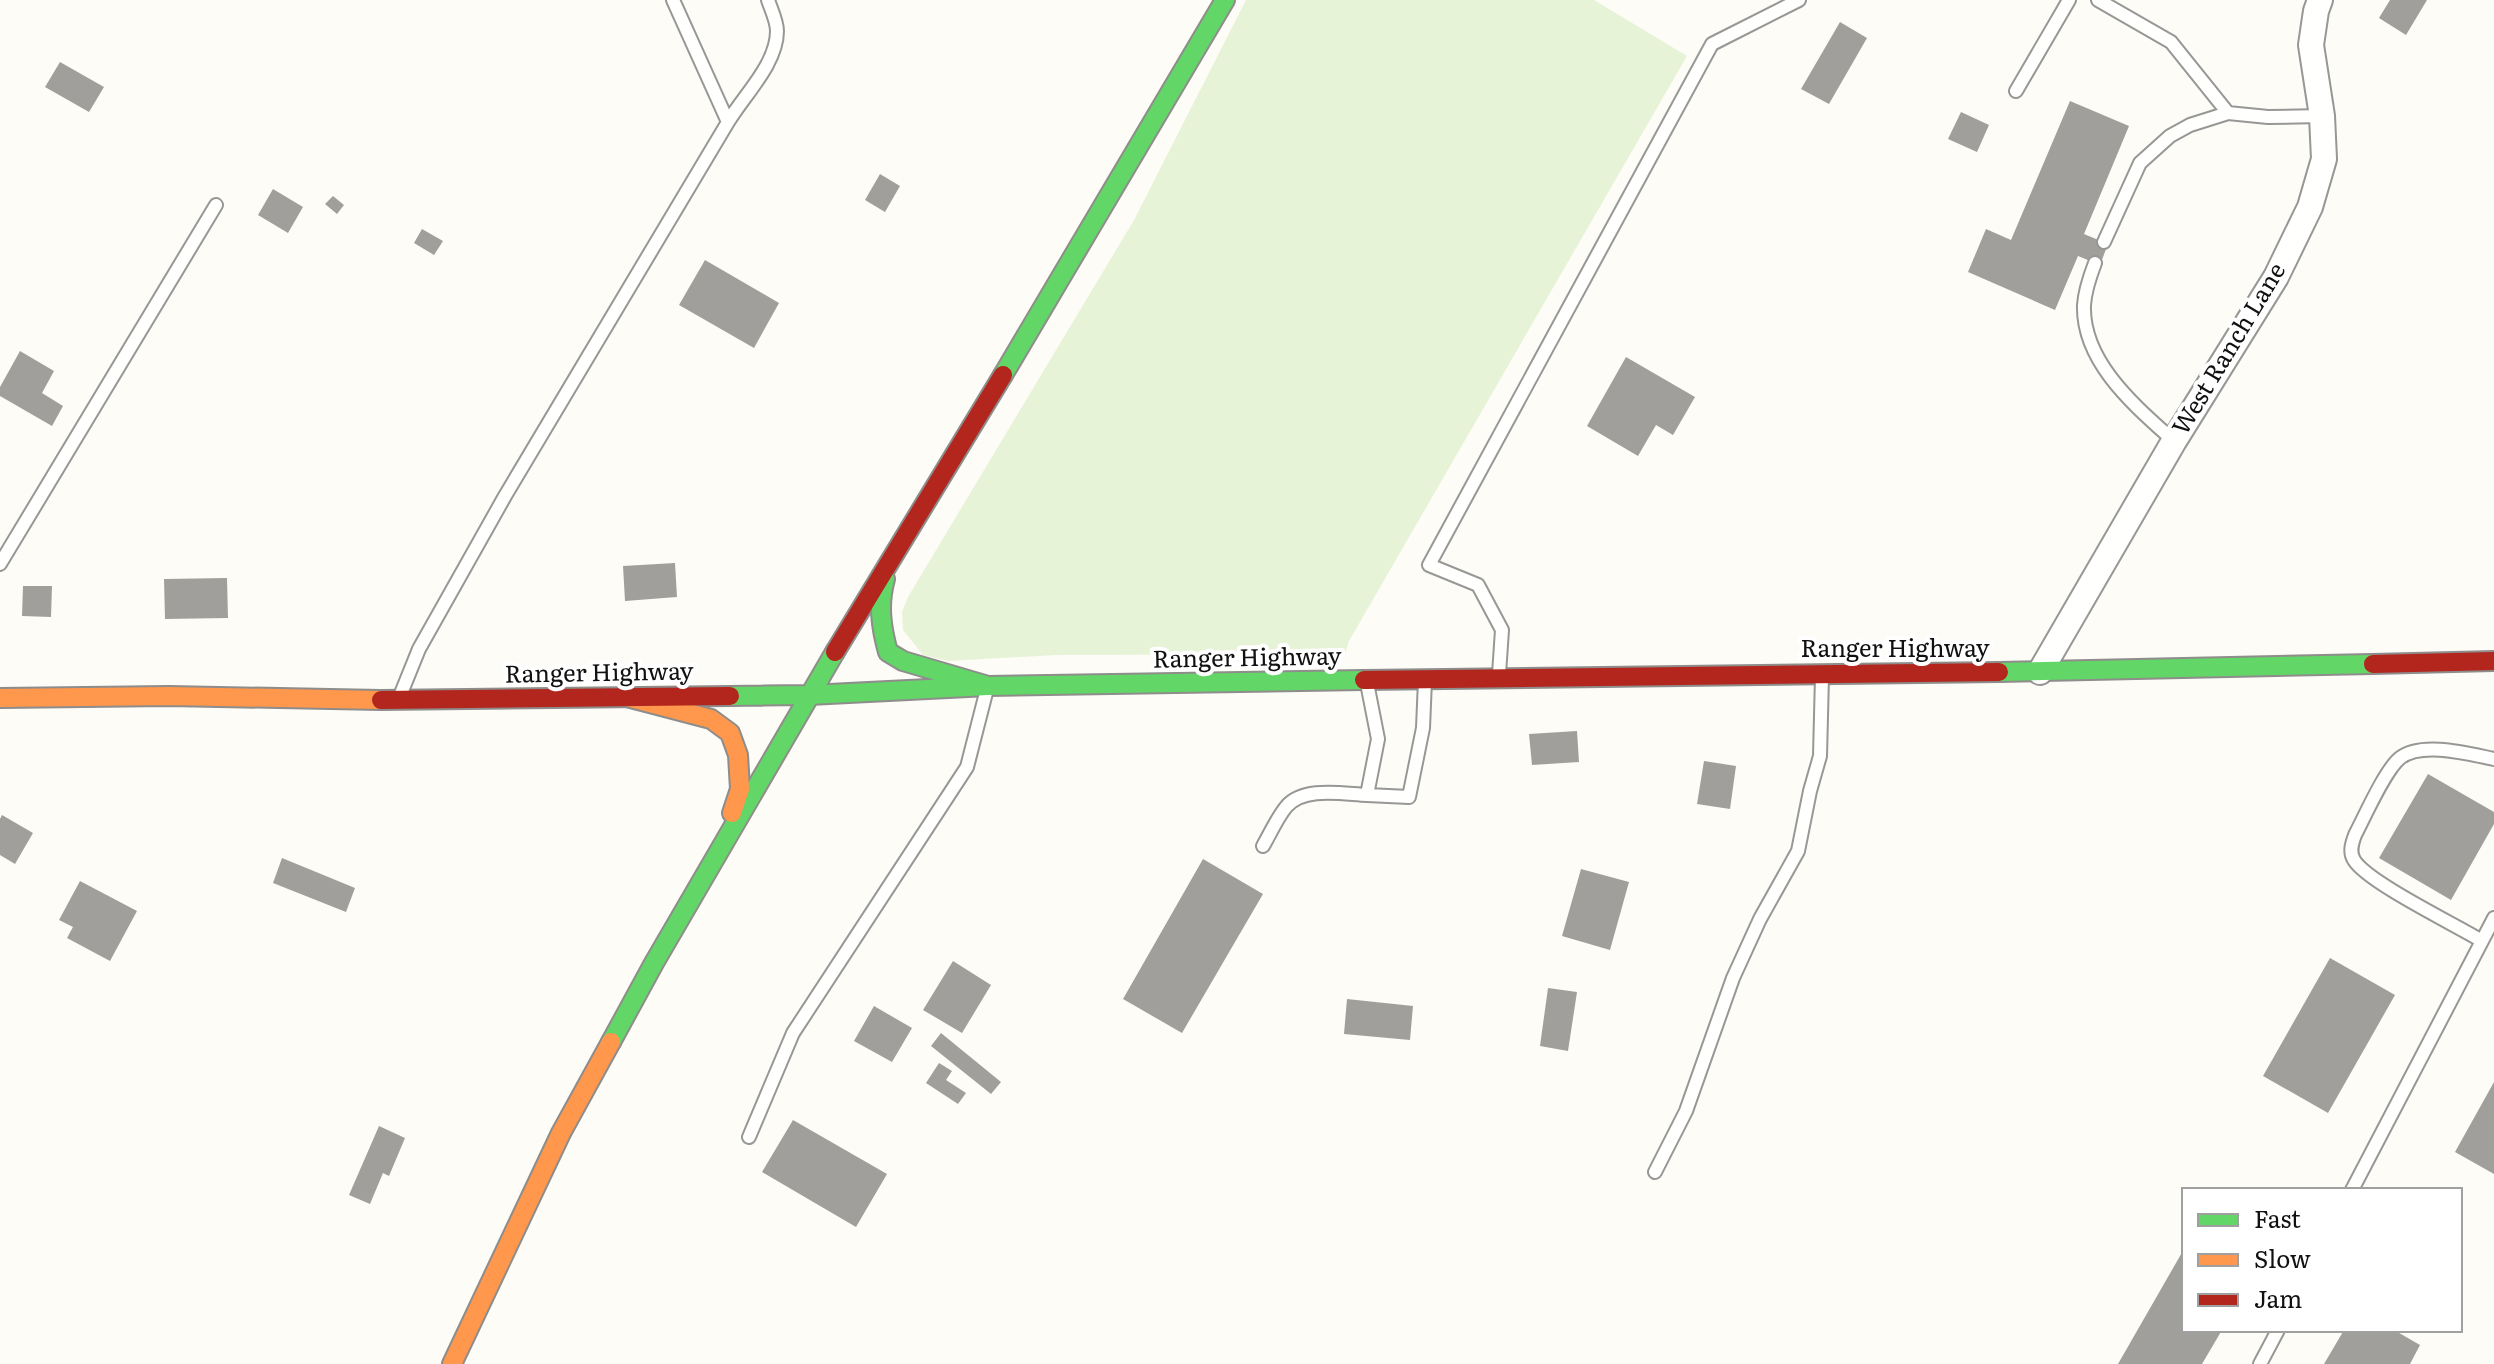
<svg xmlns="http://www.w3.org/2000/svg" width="2494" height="1364" viewBox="0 0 2494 1364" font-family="Literata,serif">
	<rect width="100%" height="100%" fill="#fdfcf7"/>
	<path fill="#e7f3d7" d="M1246,0H1594L1687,56L1349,641L1345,654L1056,655L948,661L923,655L903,630L902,612L908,597L1134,220Z"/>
	<path fill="#a19f9c" d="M2390,0H2427L2406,35L2379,18Z
		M1840,22L1867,38L1829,104L1801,89Z
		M60,62L104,87L89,112L45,87Z
		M2070,101L2129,126L2084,234L2108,244L2100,265L2078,256L2055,310L1968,272L1986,229L2011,240Z
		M1961,112L1989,125L1977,152L1948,139Z
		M880,174L900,186L885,212L865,200Z
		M273,189L303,207L288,233L258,215Z
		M333,196L344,205L337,214L325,204Z
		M422,229L443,241L434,255L414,243Z
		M705,260L779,303L754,348L679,305Z
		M20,351L54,371L42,393L63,406L52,426L0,396V387Z
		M1626,357L1695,397L1673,435L1656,425L1638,456L1587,426Z
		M675,563L677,597L625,601L623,566Z
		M227,578L228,618L165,619L164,579Z
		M23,586H52L51,617L22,616Z
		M1577,731L1579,762L1532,765L1529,734Z
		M1704,761L1736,766L1730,809L1697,804Z
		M2428,774L2494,812V824L2451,900L2379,858Z
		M2,815L33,833L15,864L0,855V819Z
		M282,858L355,888L346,912L273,883Z
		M1203,859L1263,894L1182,1033L1123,999Z
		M1581,869L1629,882L1610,950L1562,936Z
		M80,881L137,911L110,961L67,938L73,927L59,920Z
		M2330,958L2395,995L2328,1113L2263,1076Z
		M953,961L991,985L962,1033L923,1010Z
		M1548,988L1577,992L1568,1051L1540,1046Z
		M1347,999L1413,1006L1410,1040L1344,1034Z
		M874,1006L912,1028L892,1062L854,1041Z
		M941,1033L1001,1082L991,1094L931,1046Z
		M939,1063L952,1071L946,1080L966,1093L958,1104L926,1083Z
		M2494,1082V1174L2455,1152Z
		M793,1120L887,1174L856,1227L762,1172Z
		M379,1126L405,1138L389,1176L383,1173L370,1204L349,1195Z
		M2184,1249V1330H2222L2202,1364H2118Z
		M2344,1330H2394L2420,1345L2410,1364H2324Z"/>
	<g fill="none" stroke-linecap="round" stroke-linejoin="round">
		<g stroke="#979795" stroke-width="16">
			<path id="lane" d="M673,0L728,122
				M2098,0L2171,42L2228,113
				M2016,91L2069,0
				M2104,242L2140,163L2170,136L2190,125L2228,113L2268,117L2322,116
				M2095,263C2090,276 2085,290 2084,305C2082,362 2135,406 2174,441
				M0,564L216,205
				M1499,674L1502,630L1478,585L1429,565L1712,44L1799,0
				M400,696L419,649L505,496L728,122C744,95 777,64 777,31C777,21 771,9 768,0
				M1367,795L1409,797L1423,728L1425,680
				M1263,846C1270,834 1277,818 1286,807C1303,786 1343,794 1367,795L1378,739L1367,683
				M2482,941C2456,925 2367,882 2354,860C2349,852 2352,843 2355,835C2365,816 2385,770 2400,758C2422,741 2469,754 2494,759
				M749,1137L793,1033L967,767L987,689
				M1655,1172L1686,1111L1733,978L1760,919L1798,851L1810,791L1820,756L1822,676
				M2352,1190L2494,918
				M2260,1364L2278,1330"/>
		</g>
		<g stroke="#979795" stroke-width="28">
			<path id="street" d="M2040,672L2174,441L2276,277L2310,207L2324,159L2322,116L2311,45L2316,11L2320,0"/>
		</g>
		<g stroke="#8e8d8b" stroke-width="22">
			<path id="fast" d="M1003,375L1225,0
				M885,579C878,604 881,627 888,652L903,661L988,686
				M1999,672L2373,664
				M730,696L809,695L988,686L1364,680
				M611,1042L654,963L835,652"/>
		</g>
		<g stroke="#8e8d8b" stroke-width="22">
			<path id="slow" d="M627,697L711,719L730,733L738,755L740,789L732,813
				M0,698L169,696L381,700
				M452,1364L561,1133L611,1042"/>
		</g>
		<g stroke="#8e8d8b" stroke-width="22">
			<path id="jam" d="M835,652L1003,375
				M2373,664L2494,661
				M1364,680L1999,672
				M381,700L730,696"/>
		</g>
		<use href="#lane" stroke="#fffffe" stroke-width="12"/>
		<use href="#street" stroke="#fffffe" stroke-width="24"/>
		<use href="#fast" stroke="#63d668" stroke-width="18"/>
		<use href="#slow" stroke="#ff974d" stroke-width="18"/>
		<use href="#jam" stroke="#b3261e" stroke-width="18"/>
	</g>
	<g text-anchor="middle" stroke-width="8" stroke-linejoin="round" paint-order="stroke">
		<g font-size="24" fill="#111" stroke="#fff">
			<text transform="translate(2229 349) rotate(-59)" y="8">West Ranch Lane</text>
			<text x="1895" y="657">Ranger Highway</text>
			<text transform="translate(1247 658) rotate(-1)" y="8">Ranger Highway</text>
			<text transform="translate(599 673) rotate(-1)" y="8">Ranger Highway</text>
		</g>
	</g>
	<rect x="2182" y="1188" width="280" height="144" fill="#ffffff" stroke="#a0a0a0" stroke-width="2"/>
	<rect x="2198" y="1214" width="40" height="12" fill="#63d668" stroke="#a0a0a0" stroke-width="2"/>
	<text x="2254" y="1228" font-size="24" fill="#111111">Fast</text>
	<rect x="2198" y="1254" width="40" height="12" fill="#ff974d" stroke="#a0a0a0" stroke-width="2"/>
	<text x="2254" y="1268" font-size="24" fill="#111111">Slow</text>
	<rect x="2198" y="1294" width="40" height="12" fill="#b3261e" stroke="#a0a0a0" stroke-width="2"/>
	<text x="2254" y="1308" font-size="24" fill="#111111">Jam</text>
</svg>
